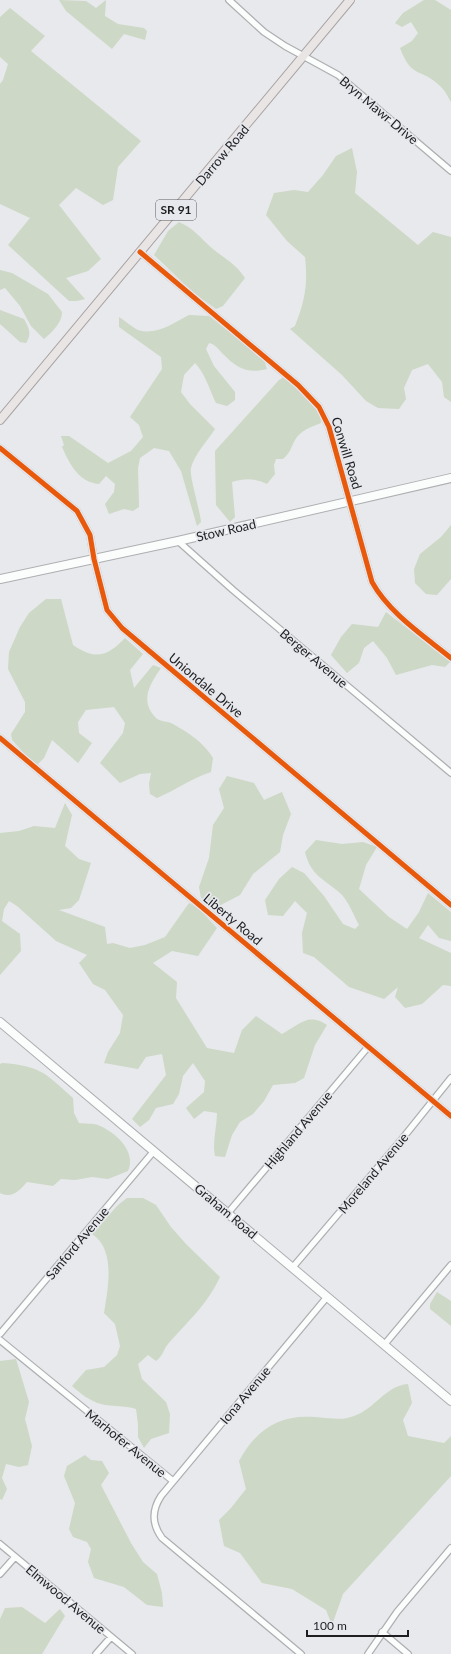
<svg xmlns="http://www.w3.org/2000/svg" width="451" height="1654" viewBox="0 0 451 1654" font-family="Lato,sans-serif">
	<rect width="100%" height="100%" fill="#e7e9ec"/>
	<path fill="#cdd8c6" d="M59,0L86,1L96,8L106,0L105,16L118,24L144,28L147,31L145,40L124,34L112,49L66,11Z
		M424,0H435L451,10V102C448,97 445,90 440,86C421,67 412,80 400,48L412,41L418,33L411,22L402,27L395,23L403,13Z
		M10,8L45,36L31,51L141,141L118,167L113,200L103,205L76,188L59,205L101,259L88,271L66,278L85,299L77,301H69L8,245L30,218L0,204V84L3,80L8,64L0,57V17Z
		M352,148L357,172L355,193L418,245L433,232L451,237V402L444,397L442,382L428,364L412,370L404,388L406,399L399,409L378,408L366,401L342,375L290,329L295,326C305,301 308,284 305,257L287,241L266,215L274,193L294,190L308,192L323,175L336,156Z
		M179,222C195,229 199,237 213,249C225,259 235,263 245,278L223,306L216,309L193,292L154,255L168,231Z
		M0,270L12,273L48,294L62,312C62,323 52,332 44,339L31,326L20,306L5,288L0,290Z
		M0,310L24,319C29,328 32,334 26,343L20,342L0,324Z
		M189,315L209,316L264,360L267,369C247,374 237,368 223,354C218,349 216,345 209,343L206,349L214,366L235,392V400L227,406L216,403C209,389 206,375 195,363L184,375L181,392L190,404L215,429C208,440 194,455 191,468C189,476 200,510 201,522L197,526L181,471L169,451L154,448L140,458L138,468L139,507L133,511L124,509L109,514L105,504L114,492L115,484L106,476L99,484C79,482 70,465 62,447L64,445L61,436H69L108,463L131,451L143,437L139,425L130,417L162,369L161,357L119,327V317C125,321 132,327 138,330C156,336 174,323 189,315Z
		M284,377C297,388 320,404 321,423C311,427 301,430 295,440C290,449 291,452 283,459H276L274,465L275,474L267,484C255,478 245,478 232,482L235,517L230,522L216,505L215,451L279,380Z
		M451,525V579L437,595L426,594L415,583L414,569L420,554L441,537Z
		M46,599H61L73,645C95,660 107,657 125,638L143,654L130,670L134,688L153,665L161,668C150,684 139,701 156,718C160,722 168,721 173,724C189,733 204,743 213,758L211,772C192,778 176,790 157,798L150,794L149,784L151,773L140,774L120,783L100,763L123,733L125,723L114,707L86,710L78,722L79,733L92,743L78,763L52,740L44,758L36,766L12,740L11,734L25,712V702L8,669L9,652L20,627L29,613Z
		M386,612L450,662L445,667L432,665L396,675L387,658L373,641L364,648L359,663L347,673L331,655L341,637L352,624L378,627Z
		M227,776L254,783L264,800L282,792L291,814L283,835L280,852L253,874L240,895L215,908L201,898L199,887L209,858L213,825L224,808L219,789Z
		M65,803L72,815L65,846L79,859L91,863L79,900L71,908L59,910L105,927L107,944L113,943L130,948L145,945L165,937L189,903L198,908L217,928L198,956L172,951L153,963L177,982L176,998L207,1048L234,1053L242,1030L256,1016L282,1034C299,1025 308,1012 327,1025L315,1045L304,1078L295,1083L273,1085L264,1101L253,1114L240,1122L232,1135L225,1157L215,1156C212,1142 217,1127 217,1113L204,1111L194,1119L186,1108L204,1092L205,1081L193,1063L183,1076L179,1094L173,1104L156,1108L149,1120L140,1127L132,1119L166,1075L162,1054L146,1057L138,1069L104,1063L108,1052L120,1033L123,1015L105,990L93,984L79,963L87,955L56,941L17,906L9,901L4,909L2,921L20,934L21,951L0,975V833L19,831L34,826L55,828Z
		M316,840L342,844L363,842L377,847L366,865L359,889L389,917L407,929L419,912L428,893L451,912V941L439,938L428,925L419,938L451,953V986L443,985L422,1004L405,1008L395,997L398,987L384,999L349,987L314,957L303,953L302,933L307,913L295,901L283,916L268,915L265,900L279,879L292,867L304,873L324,896L343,924L355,929L359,925C354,916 348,900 340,893C323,878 311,876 305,852Z
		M2,1063C41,1066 45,1073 73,1098L74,1113L79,1123C85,1124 93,1123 98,1125C115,1132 137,1151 128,1171L108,1179L92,1177L75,1180L61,1179L53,1186L27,1182C19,1191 12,1199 0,1193V1064Z
		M127,1198H143L156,1205L171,1227L186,1244L220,1277C207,1305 188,1321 168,1344C163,1350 163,1356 156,1361L148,1355L138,1364L142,1379L166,1402L170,1414L169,1433L151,1439L144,1448L138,1437V1424L136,1409C124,1405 113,1407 101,1404C90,1401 81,1394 72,1386L86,1370L104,1367L117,1355L120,1346L115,1324L104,1313C108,1289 116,1249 92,1234L118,1205Z
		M437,1292L451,1301V1326L430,1309V1304Z
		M16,1359L29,1402L25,1419L32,1446L28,1465L19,1467L6,1464L2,1478L7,1489L2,1500L0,1499V1361Z
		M408,1384L412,1403L403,1420L408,1436L444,1443L451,1436V1476L343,1594L332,1625L326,1610L292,1589L262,1583L240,1553L224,1546L219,1520L231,1508L246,1489L239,1461C256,1430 279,1414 315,1417C327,1418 342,1421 354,1416C375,1409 385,1386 408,1384Z
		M85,1455L91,1460L102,1461L109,1473L101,1485L131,1543L143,1562L157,1574L162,1593L163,1607L147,1605L124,1587L94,1578L88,1562L91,1549L87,1542L73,1537L69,1529L75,1503L64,1476L67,1466Z
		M22,1607L45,1623L60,1609L65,1616L42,1654H0V1619L5,1608Z"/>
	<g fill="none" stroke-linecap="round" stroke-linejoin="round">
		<g stroke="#aeafb1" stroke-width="8">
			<path id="street" d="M229,0L264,32L285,46L338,75L451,171
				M140,252L298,385L319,407L329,427L372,582C389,613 424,636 451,658
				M0,448L77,511L90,535L94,559L107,610L122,628L451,905
				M178,541L233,590L451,773
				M0,738L451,1116
				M228,1213L368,1047
				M293,1267L402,1139L451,1078
				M0,1334L154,1151
				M0,1340L173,1481
				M384,1345L451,1265
				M0,1544L132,1654
				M0,1574L15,1557
				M382,1632L408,1654
				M96,1654L111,1637
				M301,1654L162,1538C151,1523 152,1510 161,1496L327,1297
				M368,1654L397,1612L451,1548"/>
		</g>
		<g stroke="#aeafb1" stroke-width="10">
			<path id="secondary" d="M0,579L178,541L451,478
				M0,1022L451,1401"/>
		</g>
		<g stroke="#aaa3a3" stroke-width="10">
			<path id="primary" d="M0,420L350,0"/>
		</g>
		<use href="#street" stroke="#fbfcfc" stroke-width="5.5"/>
		<use href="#secondary" stroke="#fbfcfc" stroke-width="8"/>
		<use href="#primary" stroke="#eae5e5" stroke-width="8"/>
		<g stroke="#e6e8ed" stroke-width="8">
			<path id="cycleway" d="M140,252L298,385L319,407L329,427L372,582C389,613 424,636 451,658
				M0,448L77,511L90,535L94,559L107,610L122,628L451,905
				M0,738L451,1116"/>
		</g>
		<use href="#cycleway" stroke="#e8590c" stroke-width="5"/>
	</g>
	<g text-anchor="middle" stroke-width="3.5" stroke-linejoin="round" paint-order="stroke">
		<rect fill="#e6e8ed" stroke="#5a5b5e" stroke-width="1" x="156" y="200" width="40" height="20" rx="3"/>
		<g font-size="12" font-weight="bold" fill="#1e1e20">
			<text x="176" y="214">SR 91</text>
		</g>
		<g font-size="13" fill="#1e1e20" stroke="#e6e8ed">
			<text transform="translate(379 110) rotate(40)" y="5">Bryn Mawr Drive</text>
			<text transform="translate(222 155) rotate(-50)" y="5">Darrow Road</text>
			<text transform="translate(347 453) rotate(73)" y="5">Conwill Road</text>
			<text transform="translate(226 530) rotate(-13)" y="5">Stow Road</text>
			<text transform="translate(314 658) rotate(40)" y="5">Berger Avenue</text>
			<text transform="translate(206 685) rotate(40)" y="5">Uniondale Drive</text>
			<text transform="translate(233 919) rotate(40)" y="5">Liberty Road</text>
			<text transform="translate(298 1130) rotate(-50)" y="5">Highland Avenue</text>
			<text transform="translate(373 1173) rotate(-50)" y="5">Moreland Avenue</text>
			<text transform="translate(226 1211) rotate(40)" y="5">Graham Road</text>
			<text transform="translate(77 1243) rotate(-50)" y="5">Sanford Avenue</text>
			<text transform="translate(245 1395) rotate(-50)" y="5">Iona Avenue</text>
			<text transform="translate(126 1443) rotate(39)" y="5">Marhofer Avenue</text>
			<text transform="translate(66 1599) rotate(40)" y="5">Elmwood Avenue</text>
		</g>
	</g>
	<path d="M307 1630v6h101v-6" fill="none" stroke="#1e1e20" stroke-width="2"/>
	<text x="313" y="1630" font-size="12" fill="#1e1e20" stroke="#e6e8ed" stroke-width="3" paint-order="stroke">100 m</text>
</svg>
